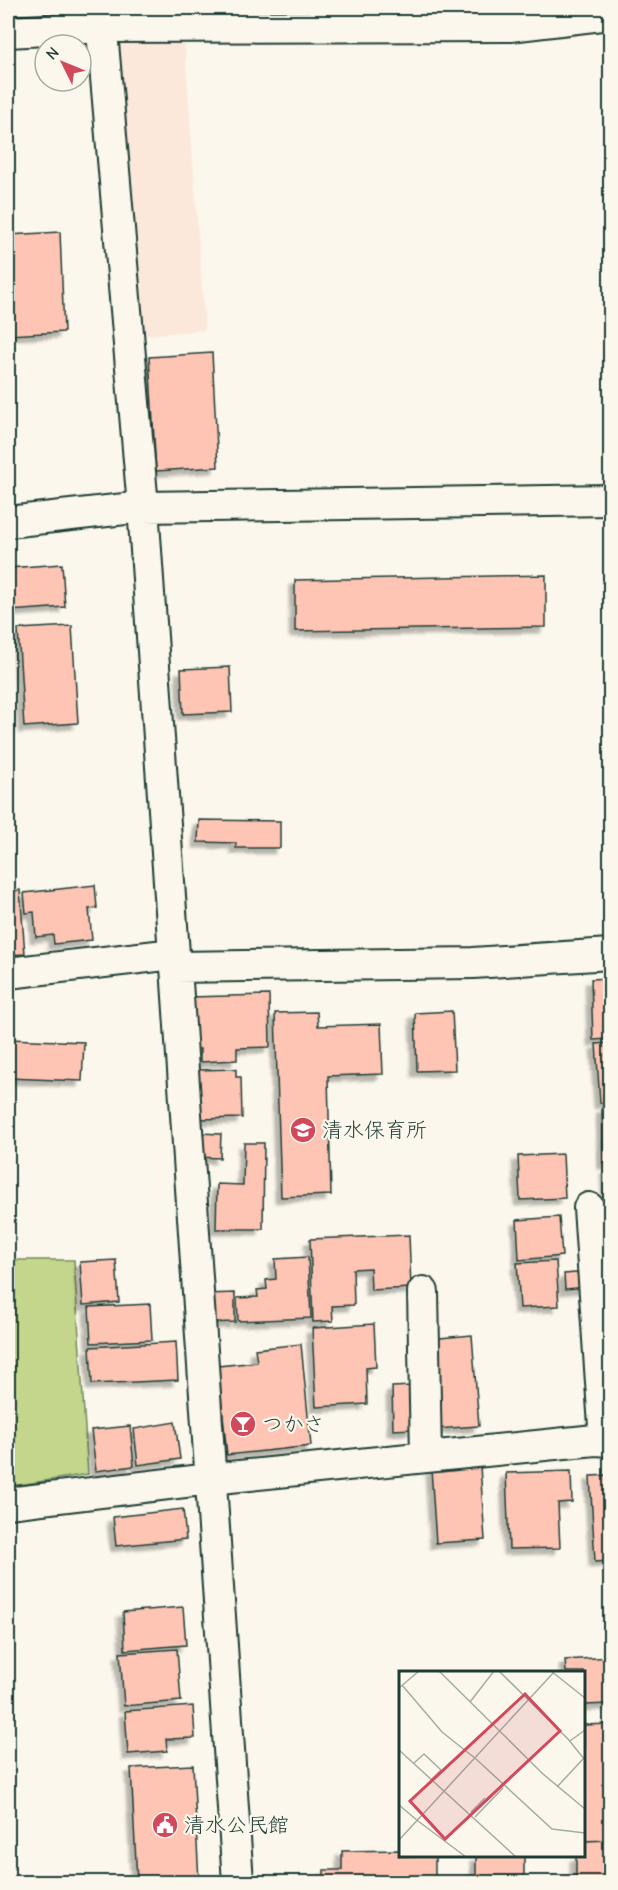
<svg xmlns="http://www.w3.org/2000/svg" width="618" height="1890" viewBox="0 0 618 1890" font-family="'Comic Neue','Klee One',sans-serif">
	<defs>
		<filter id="shadow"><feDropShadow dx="-5.5" dy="5.5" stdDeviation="1.5" flood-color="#0004"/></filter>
	</defs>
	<rect width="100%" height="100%" fill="#fbf7ec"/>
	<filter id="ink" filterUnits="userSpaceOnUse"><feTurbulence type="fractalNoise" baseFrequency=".0167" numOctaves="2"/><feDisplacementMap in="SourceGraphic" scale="12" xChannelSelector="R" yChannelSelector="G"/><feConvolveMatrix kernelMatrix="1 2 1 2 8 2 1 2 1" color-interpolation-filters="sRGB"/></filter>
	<g filter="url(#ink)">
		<path fill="#fce8db" d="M184,34L205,330L138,336L113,38Z"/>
		<path fill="#c3d68b" stroke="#718a60" stroke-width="1.5" d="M8,1260H74L88,1474L13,1486L8,1480Z"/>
		<path fill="#fec4b4" stroke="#1f3d34" stroke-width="1.5" filter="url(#shadow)" d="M60,232L64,332L8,335V235Z
			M212,353L218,467L156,471L149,357Z
			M62,564L65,607L10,611L8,568Z
			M546,575V627L295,631V580Z
			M72,626L78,723L24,727L18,629Z
			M230,667L232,712L183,714L181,669Z
			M199,820L280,821V848H236V843L198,842Z
			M95,885L97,908L89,909L92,940L54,944L53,935L36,937L34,912L26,913L24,893Z
			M20,890L25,954L8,955V892Z
			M610,978V1039L593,1040L591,979Z
			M269,995L270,1047L237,1048V1060L200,1062V1049H189L188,997Z
			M452,1011L455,1070L417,1071L415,1013Z
			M317,1012L318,1026L381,1024L383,1074L328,1076L331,1195L281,1197L275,1013Z
			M8,1039L84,1042L82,1081L8,1078Z
			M610,1043V1102L600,1103L596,1044Z
			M236,1069V1077H241L242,1118L198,1119L197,1070Z
			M610,1107V1163H603L602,1108Z
			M198,1133L221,1134L220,1158L196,1157Z
			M244,1143H264L263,1229H216L217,1184L243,1185Z
			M563,1154L565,1198L520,1200L518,1156Z
			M606,1169H610V1226H609Z
			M559,1217L562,1256L519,1260L517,1220Z
			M409,1235L411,1288L371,1290L370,1268L353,1269L354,1305L332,1306L333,1321L313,1322L310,1239Z
			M308,1257L311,1318L238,1321L237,1298L258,1297L257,1290L267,1289L266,1280L276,1279L275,1259Z
			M116,1260L119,1302L83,1305L80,1262Z
			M556,1261L559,1306L520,1308L517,1263Z
			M587,1272L588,1287L565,1289L564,1274Z
			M235,1293V1322L206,1323L205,1294Z
			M150,1304L152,1340L91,1343L89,1307Z
			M374,1324L376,1367L366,1368L367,1404L316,1407L312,1328Z
			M472,1335L479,1426L436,1429L429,1339Z
			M176,1342L178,1380L92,1384L90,1347Z
			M301,1344L311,1446L227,1455L218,1366L257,1362L255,1349Z
			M412,1386L413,1429L393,1430L392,1387Z
			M175,1422L180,1459L138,1465L134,1429Z
			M130,1426L134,1466L96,1471L91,1430Z
			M480,1466L485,1540L436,1543L431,1469Z
			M571,1471L572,1502L558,1503L560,1548L509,1549L506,1473Z
			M610,1475V1561L595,1562L590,1476Z
			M183,1509L186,1539L116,1546L113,1517Z
			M183,1607L186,1645L125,1650L123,1612Z
			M177,1649L181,1701L124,1706L120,1653Z
			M610,1657V1704L584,1705V1672H566L565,1660Z
			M193,1706L195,1738L166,1739L167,1751L128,1754L125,1711Z
			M610,1724V1840L584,1841V1725Z
			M193,1765L199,1882H137L131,1768Z
			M610,1840V1882H576V1856H584V1841Z
			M400,1850V1856H435V1882H324V1870H342V1851Z
			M476,1856H524V1882H476Z"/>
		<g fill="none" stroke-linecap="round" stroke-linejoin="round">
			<g stroke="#1f3d34" stroke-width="34">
				<path id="minor" d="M100,8L143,507L174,954L176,967L238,1882
					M8,32L102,27L510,26L610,14
					M8,522L143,507L610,500
					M176,967L473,963L610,954
					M8,973L174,954
					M589,1208L605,1441
					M423,1292L426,1457
					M8,1503L210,1479L595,1440L610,1441"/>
			</g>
			<use href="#minor" stroke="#fbf7ec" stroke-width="30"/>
		</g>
	</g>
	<defs>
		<g id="school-disc" transform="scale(1.35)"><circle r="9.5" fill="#d1495b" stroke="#fbf7ec"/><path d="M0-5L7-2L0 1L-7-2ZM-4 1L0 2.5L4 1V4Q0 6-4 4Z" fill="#fff"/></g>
		<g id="bar-disc" transform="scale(1.35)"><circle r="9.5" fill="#d1495b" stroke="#fbf7ec"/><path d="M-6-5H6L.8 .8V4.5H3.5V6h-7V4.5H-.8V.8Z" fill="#fff"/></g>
		<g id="civic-disc" transform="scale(1.35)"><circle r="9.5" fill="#d1495b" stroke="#fbf7ec"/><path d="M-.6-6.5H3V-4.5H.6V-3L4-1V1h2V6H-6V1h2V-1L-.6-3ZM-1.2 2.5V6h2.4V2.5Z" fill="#fff"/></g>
	</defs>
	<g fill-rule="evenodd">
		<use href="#school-disc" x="303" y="1130"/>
		<use href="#bar-disc" x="243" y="1424"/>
		<use href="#civic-disc" x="165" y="1825"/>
	</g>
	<g text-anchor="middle" stroke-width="4.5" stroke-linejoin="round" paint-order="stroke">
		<g font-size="21" fill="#1f3d34" stroke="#fbf7ec" text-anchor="start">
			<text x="322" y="1137">清水保育所</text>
			<text x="262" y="1431">つかさ</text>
			<text x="184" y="1832">清水公民館</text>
		</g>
	</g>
	<g transform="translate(399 1671)">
		<rect width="186" height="186" fill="#fbf7ec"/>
		<path fill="none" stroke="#a3ada2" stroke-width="1.5" d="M40,0L144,103L186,138M100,0L169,68L186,89M152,0L186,27M3,14L43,61L77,88M0,17L20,0M71,31L95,0M171,70L186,59M0,79L117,186M77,88L153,158L186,162M15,92L25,83L42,99L33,108M158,116L184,88M0,134L19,150M72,141L86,127M76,146L104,117M19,150L67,186M0,169L156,0"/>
		<path fill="#d1495b" fill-opacity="0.15" stroke="#d1495b" stroke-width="3" d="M126,23L161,60L46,168L11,130Z"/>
		<rect width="186" height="186" fill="none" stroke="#1f3d34" stroke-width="3"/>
	</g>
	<rect width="618" height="1890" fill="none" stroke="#fbf7ec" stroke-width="30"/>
	<rect x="15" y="15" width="588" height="1860" fill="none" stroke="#1f3d34" stroke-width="2" filter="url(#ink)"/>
	<g transform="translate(63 63) rotate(313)"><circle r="28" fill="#fbf7ec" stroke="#a3ada2" stroke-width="1.5"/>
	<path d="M0-4.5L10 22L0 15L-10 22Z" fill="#d1495b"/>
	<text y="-9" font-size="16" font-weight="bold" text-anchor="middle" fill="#1f3d34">N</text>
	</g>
</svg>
